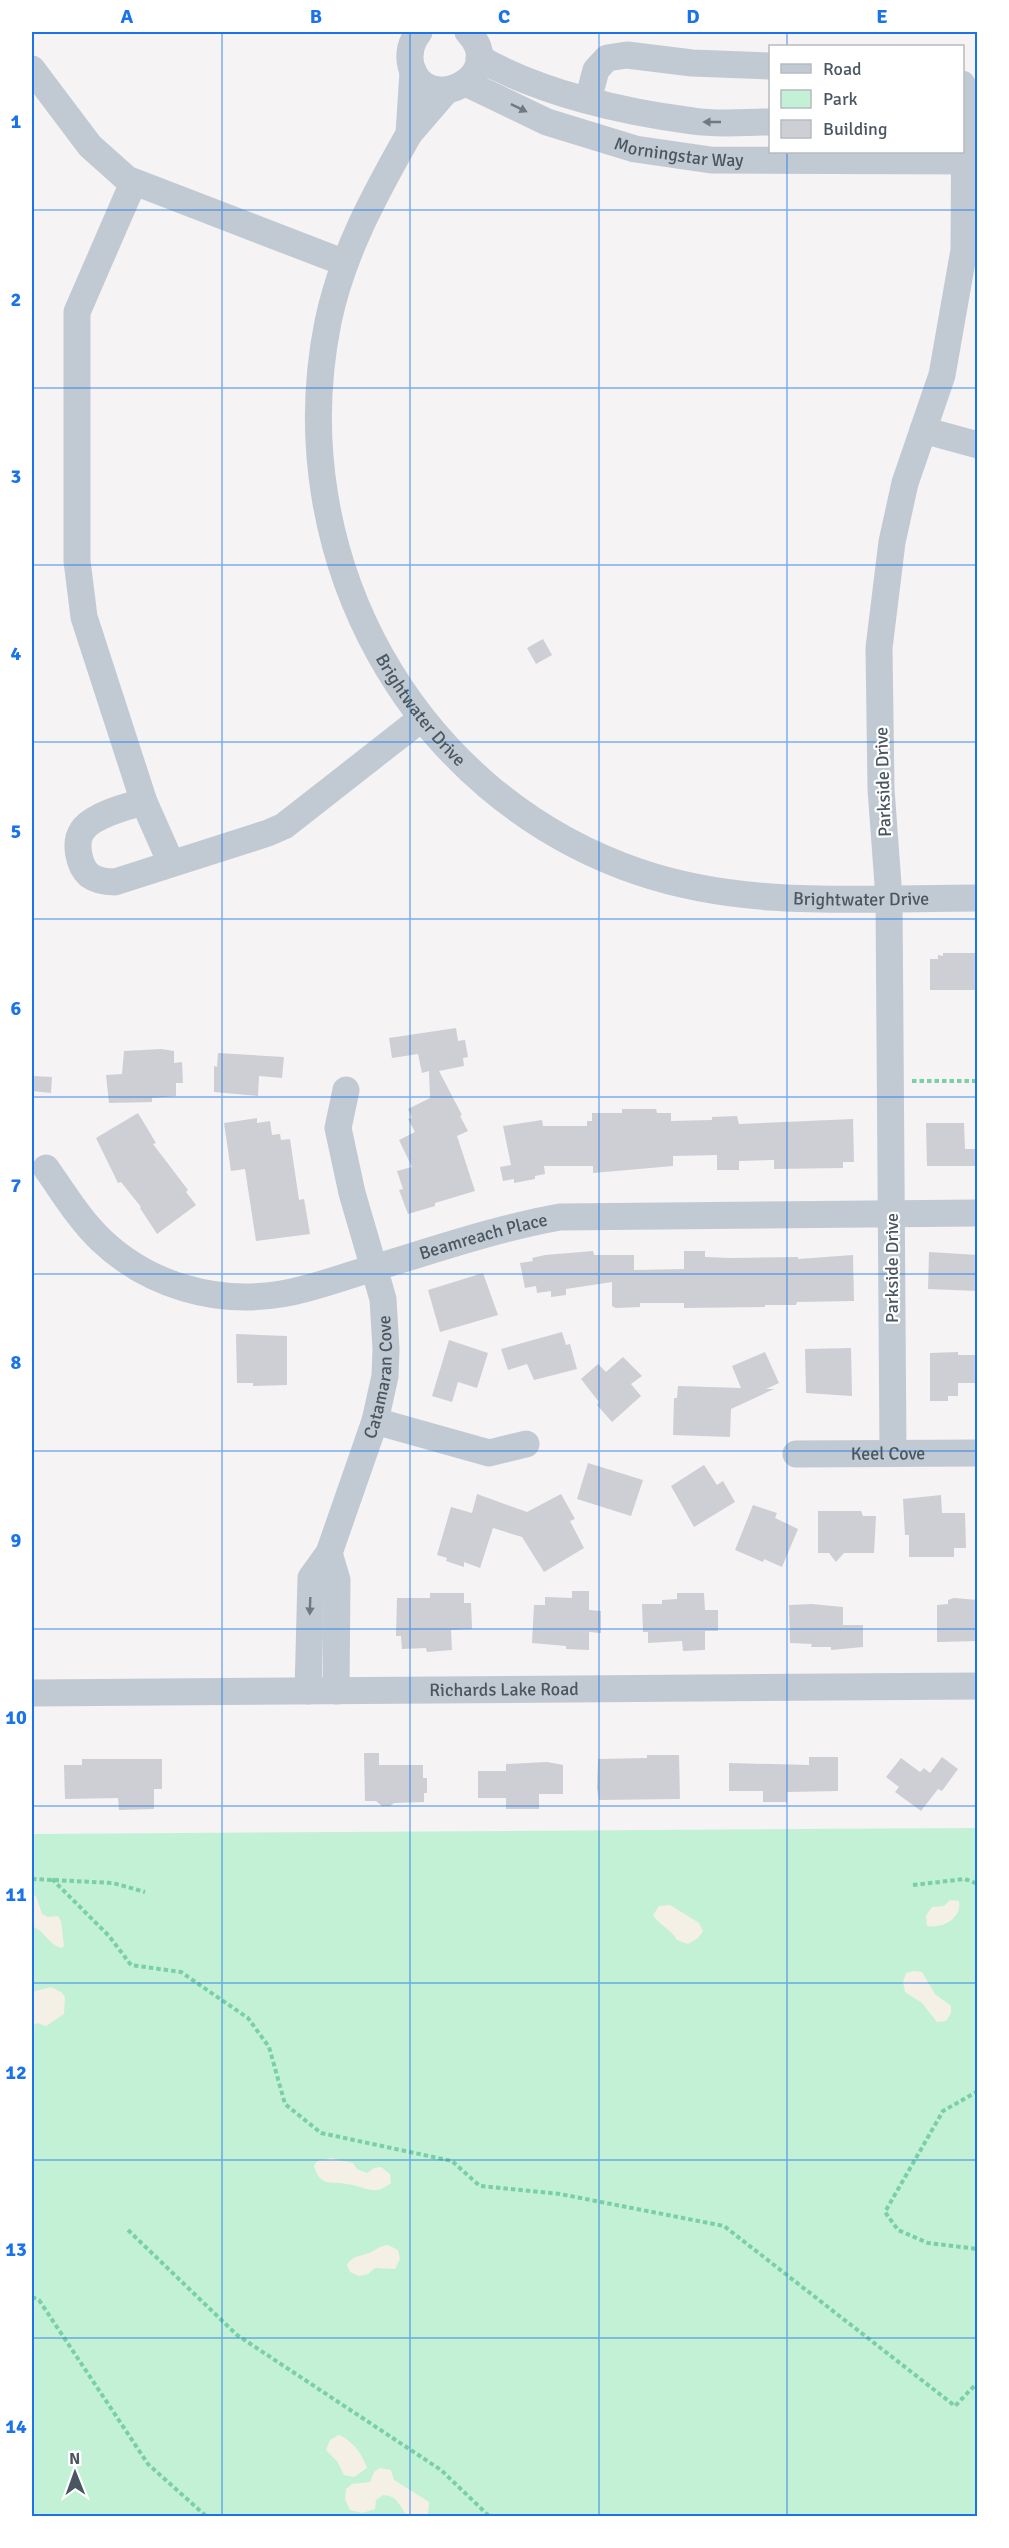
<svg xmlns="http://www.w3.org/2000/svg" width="1009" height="2548" viewBox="0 0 1009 2548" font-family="Signika,sans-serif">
	<rect width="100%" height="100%" fill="#f5f3f3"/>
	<path fill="#c3f1d5" d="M977,1828V2516H32V1834Z"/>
	<path fill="#f5f0e5" d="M32,1894L36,1896L42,1914L48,1917L58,1916L61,1921L64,1946L61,1948C47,1943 47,1933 32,1926Z
		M950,1900L959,1901C962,1918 943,1929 927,1926L926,1916L932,1907L944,1906Z
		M670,1905L699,1923L703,1931L698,1938L688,1944L677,1940C671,1929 660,1926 653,1915L659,1906Z
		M914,1971L922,1972L935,1994L951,2006V2013L946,2021L937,2022L922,2003L905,1992L903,1982L906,1973Z
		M51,1987L61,1992L65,1997L64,2014L46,2026L37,2023L32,2026V1992Z
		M331,2158L353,2163L357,2169L367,2173L374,2168L381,2167L390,2174L391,2183C376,2195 369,2189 352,2185C334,2180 320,2189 314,2166L317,2161Z
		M388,2245L398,2250L400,2259L395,2269L375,2268L368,2274L359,2276L350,2272L347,2265C353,2255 359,2257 369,2253C376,2250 379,2246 388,2245Z
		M339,2435C353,2441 362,2454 367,2468L354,2477L344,2475L337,2461L326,2450L330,2440Z
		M380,2468L391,2470L394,2480L429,2502L428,2516H407C399,2505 398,2496 383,2495L376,2500L375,2509L362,2513L350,2510L345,2499L346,2489L352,2484L370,2482L374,2472Z"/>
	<path fill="#cdcfd5" d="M543,639L552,655L536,664L527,648Z
		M943,953H978V990H930V959H938V955L943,956Z
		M456,1028L458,1041L465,1040L468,1057L463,1058L464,1066L439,1071L462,1115L460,1116L468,1131L457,1136L475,1191L435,1203V1206L408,1214L399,1190L403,1189L397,1171L412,1167L399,1140L415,1132L408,1119L412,1118L408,1109L430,1098L429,1071L422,1073L418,1054L392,1058L389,1038Z
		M161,1049L174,1051V1063L182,1062L183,1083H176V1096L152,1098V1102L109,1103L106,1075L122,1074L124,1051Z
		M218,1053L284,1057L282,1078L259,1076L258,1096L214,1092V1066L217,1067Z
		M32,1076L52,1077L51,1093L32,1091Z
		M622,1109H656L657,1113H671V1121L712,1120V1117L737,1116L739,1124L853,1119L854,1162H843V1168L774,1169V1160L739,1161V1170H717V1155L673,1156V1166L593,1173V1166H544L545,1174L535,1176V1179L514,1183V1179L503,1181L500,1167L511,1165L503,1126L542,1120L543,1126H587V1121H592V1113H622Z
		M138,1113L156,1143L153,1144L188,1190L186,1192L196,1205L157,1234L140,1208L141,1207L121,1182L118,1183L96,1138Z
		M257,1118V1123L270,1121L272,1135L280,1134L281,1140L290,1139L299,1200L304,1199L310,1234L256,1241L245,1169L231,1171L224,1123Z
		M926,1123H964L965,1149H978V1166H927Z
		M593,1251L594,1255H634V1270L684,1269V1251H705V1257L731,1258L798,1257V1259L853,1255L854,1301L797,1302L796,1305H765V1307L684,1308V1303H640V1307L616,1308L612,1306V1282L566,1289V1295L551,1297V1291L537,1293L536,1286L525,1288L520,1263L533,1261L532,1258L545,1255Z
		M929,1252L978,1255V1291L928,1289Z
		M483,1273L498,1315L440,1332L428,1290Z
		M562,1332L566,1345L570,1344L577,1369L534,1380L527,1364L508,1370L501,1349Z
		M236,1334L287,1336V1385L253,1386V1383H237Z
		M449,1340L488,1353L477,1388L458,1382L452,1402L432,1396Z
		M851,1348L852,1396L806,1393L805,1349Z
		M765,1352L779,1383L766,1389H774L731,1409L730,1437L673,1435L674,1398H677L678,1386L741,1388L732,1366Z
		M958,1352V1355H977L978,1383H958V1396H948V1401H930V1353Z
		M623,1357L642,1376L631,1384L641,1396L612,1422L597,1405L599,1402L581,1379L598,1364L606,1372Z
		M588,1463L643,1480L631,1516L577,1499Z
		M704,1465L717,1485L723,1481L735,1502L694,1527L671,1486Z
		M477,1494L527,1512L561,1494L575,1519L570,1521L584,1548L544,1572L522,1537L493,1528L480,1568L464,1562V1567L446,1561L447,1558L437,1555L451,1507L472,1513Z
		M941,1495L942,1513H965L966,1548H954V1557H909V1535H905L903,1499Z
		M753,1505L777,1513L775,1518L798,1529L782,1567L764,1559L763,1562L735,1550Z
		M818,1511H861L863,1516H876L874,1553H844L836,1562L829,1553H818Z
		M572,1591H589V1610L601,1611V1633L589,1632V1650L566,1649V1646L532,1643L534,1605H545V1597L572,1598Z
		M430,1593H464V1603H471L472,1629L451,1630L452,1650L427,1652L426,1648L402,1649L401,1636H396L397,1598H430Z
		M677,1593H704L705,1610H718V1631H705V1650L683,1651L682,1641L648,1643V1632H643L642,1604H662V1600L677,1599Z
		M954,1598L978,1600V1641L937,1642V1605L948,1604V1600Z
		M812,1604L843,1607V1625H863V1647L831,1650V1647H811L812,1644L790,1643L789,1605Z
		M364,1753H379V1765H423V1778H427V1793H424V1802L394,1803L390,1806H382L376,1801H365Z
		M647,1755H679L680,1799L599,1800L597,1788L598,1759L647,1758Z
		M809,1757H838V1791L787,1792V1802H763V1791H729V1763L809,1765Z
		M942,1757L958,1769L942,1791L938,1789L921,1811L895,1792L899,1787L886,1777L901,1758L920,1772L924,1768L930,1773Z
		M82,1759H162V1789H154V1809L119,1810L118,1798L65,1799L64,1765H82Z
		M547,1762L563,1765V1794H539V1809H506V1798H478V1771H506V1764Z"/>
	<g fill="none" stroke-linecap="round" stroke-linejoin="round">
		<path stroke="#7ad0a6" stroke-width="4" stroke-dasharray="4.5 3" stroke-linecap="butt" d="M912,1081H978
			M32,1879L113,1883L145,1892
			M52,1879L109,1936L131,1965L181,1972L248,2018L269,2047L285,2104L321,2133L452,2161L480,2186L560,2194L724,2226L955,2406L978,2382
			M913,1885L965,1879L978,1884
			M978,2091L943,2111L885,2212L898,2230L928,2243L978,2249
			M128,2230L237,2335L441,2470L489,2516
			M32,2297L39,2300L148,2464L206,2516"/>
		<g stroke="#c1cad2" stroke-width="27">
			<path d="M419,32C411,42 408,53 411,66C426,118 510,76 468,32"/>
			<path d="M479,58C540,93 623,112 693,121C718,125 745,122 770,122"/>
			<path d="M32,69L90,146L127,179L345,263"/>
			<path d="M413,71L409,134L446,91"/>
			<path id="s1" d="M466,83L547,122L635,149L711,160L978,161"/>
			<path d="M588,100L596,70L607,58L627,55L692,63L770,66"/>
			<path id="s2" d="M409,134C375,194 342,254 328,322C281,555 411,794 639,872C747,909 864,898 978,898"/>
			<path d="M133,183L77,312V561L84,617L144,802L171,863"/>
			<path d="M923,430L978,445"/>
			<path d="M144,802C127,806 91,816 82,831C74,843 79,866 89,875C97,881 106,882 115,882L268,833L284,826L422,718"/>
			<path id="s3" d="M46,1168C63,1192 79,1219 101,1240C148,1285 216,1305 281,1294C313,1289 345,1276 377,1267C437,1249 498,1228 560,1217L978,1213"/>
			<path d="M375,1421L489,1453L526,1444"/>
			<path d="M893,1453L889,898L881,789L879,648L892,542L905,483L942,375L964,250L965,90L962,84"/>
			<path id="s4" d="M796,1454L978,1453"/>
			<path d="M329,1553L337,1580L336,1691"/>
			<path id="s5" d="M308,1691L311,1578L329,1553L375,1421L385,1376L386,1349L383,1299L352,1193L338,1128L346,1090"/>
			<path id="s6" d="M32,1693L978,1686"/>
		</g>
	</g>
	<defs><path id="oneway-solid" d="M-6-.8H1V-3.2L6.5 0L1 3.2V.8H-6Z" transform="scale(1.5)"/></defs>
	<g fill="#6e7983">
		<use href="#oneway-solid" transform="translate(519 108) rotate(26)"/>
		<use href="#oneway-solid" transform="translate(712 122) rotate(180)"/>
		<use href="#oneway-solid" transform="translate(310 1606) rotate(92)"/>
	</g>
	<path fill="none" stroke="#1a73e8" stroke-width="1.5" stroke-opacity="0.55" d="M222,32V2516M410,32V2516M599,32V2516M787,32V46M787,152V2516M32,210H978M32,388H978M32,565H978M32,742H978M32,919H978M32,1097H978M32,1274H978M32,1451H978M32,1629H978M32,1806H978M32,1983H978M32,2160H978M32,2338H978"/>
	<g text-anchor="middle" stroke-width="4.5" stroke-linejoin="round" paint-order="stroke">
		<g font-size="18" fill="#4a5661" stroke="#fff">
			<text dy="6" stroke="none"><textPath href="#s1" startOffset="226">Morningstar Way</textPath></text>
			<text dy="6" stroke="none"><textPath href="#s2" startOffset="618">Brightwater Drive</textPath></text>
			<text transform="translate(883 782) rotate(-92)" y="6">Parkside Drive</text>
			<text dy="6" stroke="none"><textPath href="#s2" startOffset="1120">Brightwater Drive</textPath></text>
			<text dy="6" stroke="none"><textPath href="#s3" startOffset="496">Beamreach Place</textPath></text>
			<text transform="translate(892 1268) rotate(-90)" y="6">Parkside Drive</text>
			<text dy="6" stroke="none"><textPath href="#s5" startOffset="328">Catamaran Cove</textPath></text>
			<text dy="6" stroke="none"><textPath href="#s4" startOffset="92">Keel Cove</textPath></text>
			<text dy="6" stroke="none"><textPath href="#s6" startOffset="472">Richards Lake Road</textPath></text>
		</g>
	</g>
	<rect width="1009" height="2548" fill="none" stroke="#ffffff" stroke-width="66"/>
	<rect x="769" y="45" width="195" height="108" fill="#ffffff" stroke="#b7bbc0" stroke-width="1.5"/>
	<rect x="781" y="64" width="30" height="9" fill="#c1cad2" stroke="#b7bbc0" stroke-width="1.5"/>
	<text x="823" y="75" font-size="18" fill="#4a5661">Road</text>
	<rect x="781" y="90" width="30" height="18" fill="#c3f1d5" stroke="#b7bbc0" stroke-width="1.5"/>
	<text x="823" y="105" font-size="18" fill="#4a5661">Park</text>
	<rect x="781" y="120" width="30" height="18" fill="#cdcfd5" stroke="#b7bbc0" stroke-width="1.5"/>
	<text x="823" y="135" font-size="18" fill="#4a5661">Building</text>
	<g transform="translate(75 2473) rotate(359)" stroke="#ffffff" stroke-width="4.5" paint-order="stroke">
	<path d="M0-4.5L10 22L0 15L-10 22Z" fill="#4a5661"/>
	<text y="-9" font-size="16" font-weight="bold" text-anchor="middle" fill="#4a5661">N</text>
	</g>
	<rect x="33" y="33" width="943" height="2482" fill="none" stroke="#1a73e8" stroke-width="2"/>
	<g font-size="20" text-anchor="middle" font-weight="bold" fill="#1a73e8">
		<text x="127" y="23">A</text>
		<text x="316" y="23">B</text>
		<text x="504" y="23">C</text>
		<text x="693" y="23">D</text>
		<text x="882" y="23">E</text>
		<text x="16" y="128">1</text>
		<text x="16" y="306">2</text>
		<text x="16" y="483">3</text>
		<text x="16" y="660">4</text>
		<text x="16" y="838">5</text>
		<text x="16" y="1015">6</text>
		<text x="16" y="1192">7</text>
		<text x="16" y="1369">8</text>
		<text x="16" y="1547">9</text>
		<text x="16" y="1724">10</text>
		<text x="16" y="1901">11</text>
		<text x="16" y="2079">12</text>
		<text x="16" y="2256">13</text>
		<text x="16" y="2433">14</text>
	</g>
</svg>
